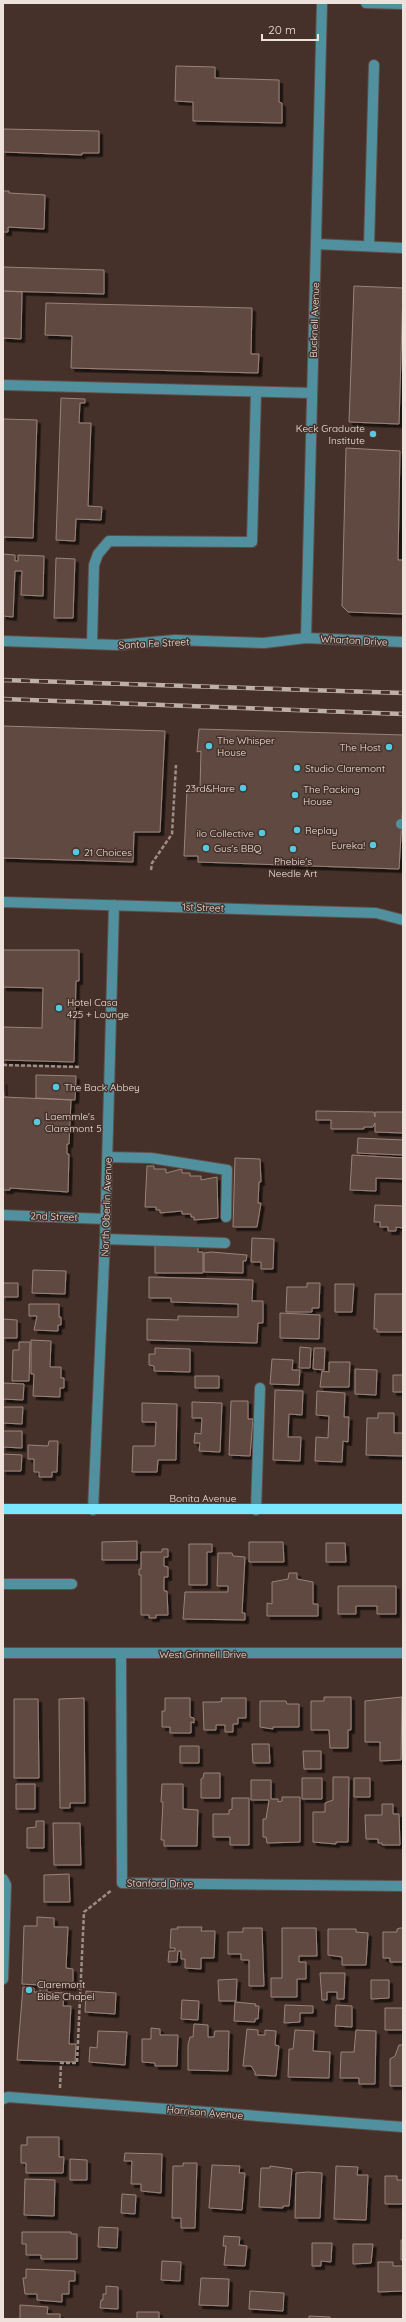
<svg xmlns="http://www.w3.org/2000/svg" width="406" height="2322" viewBox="0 0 406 2322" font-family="Quicksand,sans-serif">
	<defs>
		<filter id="shadow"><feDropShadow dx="3.5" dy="3.5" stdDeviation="0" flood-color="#0009"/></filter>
	</defs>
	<rect width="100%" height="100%" fill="#453129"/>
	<path fill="#5e4840" stroke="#9b837a" filter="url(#shadow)" d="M176,66L215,67V78L279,80V102L282,103V123L193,121V102L175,101Z
		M3,129L99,131V153H82V155L3,152Z
		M3,191H9V193L45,195L44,229L8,227V232H3Z
		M3,267L104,270V294L3,291Z
		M354,286L403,288L399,424L349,422Z
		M3,291L22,292L21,339L3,338Z
		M46,303L252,308L251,354H259L258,373L71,368L72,336L45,335Z
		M61,398L85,399V403H80L79,423H91L88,506L102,507L101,520L76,519L75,541L56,540Z
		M3,419L37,420L33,538L3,537Z
		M346,448L400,451L398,560H403V614L348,612L342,606Z
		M3,554L15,555V561H18V555L44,556L43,596L21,595L22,571H15L13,617L3,616Z
		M56,558L75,559L73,618H54Z
		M3,726L165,731L160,832H134L133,862L3,858Z
		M199,729L403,735V801L399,869L198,862V856H184L187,789H200L201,751L197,752Z
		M3,950H79V981H76L74,1062L3,1060V1027L42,1028L43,988L3,987Z
		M36,1075L76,1076L75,1100L36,1098Z
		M3,1081L4,1097L71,1100L69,1144H67V1154H69L68,1192L10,1188V1190H3Z
		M316,1111L374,1112L375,1117V1112H403V1133L375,1132V1123L373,1127H364V1129H331V1120H316Z
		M358,1138L403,1140V1155L357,1153Z
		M352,1155L403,1158V1179L376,1178V1191L350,1190Z
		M235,1158L260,1159L261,1182H259L258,1203H261L257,1227H233Z
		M147,1166H154V1169H166V1173L182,1169V1173H190V1176H201V1180L217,1177L218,1218L194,1220V1217H191V1214H182V1211L160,1213V1210H156V1207H145Z
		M375,1205L403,1206V1228L396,1227V1231H388V1227H380V1222H374Z
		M252,1238L274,1239L273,1269H261V1262H251Z
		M155,1246L198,1247V1252H203V1273H155Z
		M211,1252L247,1255L246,1261H243V1273L204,1272V1253Z
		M33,1270L66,1271L65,1294L32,1293Z
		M149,1277L253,1280L252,1301H263V1323H258L257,1343L147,1340V1319L178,1320V1316L238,1317V1304L171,1302V1298H149Z
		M3,1283H18V1297H3Z
		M307,1283H320L319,1308H312V1312H286L287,1287H307Z
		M335,1284H354L352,1312H335Z
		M375,1294H403V1332H377V1329H374Z
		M29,1304H59V1317H61V1325H58V1331L34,1330L37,1316H29Z
		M280,1313L320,1315L319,1339L280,1338Z
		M3,1319L17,1320V1338H3Z
		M31,1340L51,1341L50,1367H61V1378H64V1388H60V1397L33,1396L34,1374H31Z
		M19,1342H30L29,1381H12L13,1350H19Z
		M300,1347L311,1348L310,1368H299Z
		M155,1348L190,1349V1372L154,1371V1366L149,1365V1354H155Z
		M314,1348H325L324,1370L313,1369Z
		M272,1359L293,1360L292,1370H300L299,1385L270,1384Z
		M329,1362H350L349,1387H320L322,1371L329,1372Z
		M355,1369L377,1370L376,1395L355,1394Z
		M393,1375H403V1392H393Z
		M195,1376H219V1388H195Z
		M3,1383L24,1384L23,1400L3,1399Z
		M275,1390L303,1391L302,1415L289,1414L288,1437H301L300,1461L273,1460Z
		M317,1391L345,1393L344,1417H349L348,1442L343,1441L342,1462L315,1461L316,1437L328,1438L329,1416L316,1415Z
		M231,1401H248V1419H253L250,1456L229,1455Z
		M192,1402L222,1403L220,1452L199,1451L200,1443H194L195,1433L201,1434L202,1418H192Z
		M142,1403L177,1404L176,1460H158L157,1472H132L133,1446H155L156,1422H142Z
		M3,1407H23L22,1424L3,1423Z
		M378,1413H394V1433H403V1456L366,1455L367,1418H378Z
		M3,1431H22V1448L3,1447Z
		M49,1441H58L57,1472H52V1477H39V1472H34V1459H28V1445L48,1446Z
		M3,1454L22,1455L21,1471H3Z
		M137,1541V1560H102V1542Z
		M249,1542H283L284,1562H249Z
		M326,1543H345L346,1562H326Z
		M189,1544H212V1552H207V1585H189Z
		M162,1549H168V1557H164V1566L168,1567V1577H164V1591H167L168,1615H156V1618H149V1615H141V1575H139V1569H141V1552H162Z
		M218,1553H232L233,1556L245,1557L242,1613H245V1620L183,1619L185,1592H228V1586H217Z
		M289,1573H297V1579L313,1582V1604H318V1616H267V1603L272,1604V1582L288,1579Z
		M338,1586H396V1614H377V1606H356V1614H338Z
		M324,1697H351V1730H348V1748H330L329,1730H311V1701H324Z
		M402,1697L401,1760L380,1761V1742H365V1701Z
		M84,1698L85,1803H70V1808H60L59,1699Z
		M165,1698H190V1717L194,1718V1723L191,1722V1733H170V1727H162V1711H165Z
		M221,1698H246V1718H238V1724H233V1732H225V1725H216V1730H204L203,1702H219L222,1701Z
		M14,1699H38L39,1778H14Z
		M260,1701H286L287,1704H299V1727H273V1729L260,1727Z
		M252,1744H269L270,1763H253Z
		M180,1746H199V1763H180Z
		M303,1751H321V1769H304Z
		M204,1773H220V1798H201V1779L203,1778Z
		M333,1777H349L348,1842H336V1844L313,1842V1812H325V1803L333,1800Z
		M302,1778H322V1799H302Z
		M354,1778H370V1797H354Z
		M251,1780H271V1799H278V1802L282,1801V1797H300V1842L267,1843L266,1837H263V1819H266L269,1800H251Z
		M16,1784H35V1809H16Z
		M162,1784H183V1809L198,1810L197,1846H164V1840H161L163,1802H161Z
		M232,1798H249V1845H230V1837H213V1814H229V1810L232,1809Z
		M382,1804H393V1814H399L400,1845H382V1843H378V1839H366L365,1815H382Z
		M36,1821H44V1848H27V1828L36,1827Z
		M53,1823H80L81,1865H54Z
		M69,1874L70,1902H44V1875Z
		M37,1917L54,1918V1927H68L66,1968L73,1969V1987L47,1985V1992L64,1993L63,2006H71L69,2044H76L75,2062L17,2060L23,1987L34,1988V1992H40V1985L22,1984L24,1926H37Z
		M177,1927H202L201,1931H215L214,1958H201V1969L185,1968V1959H181V1951H178L177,1962H168L169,1951H175V1948H170L171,1929H178Z
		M243,1928H262L264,1986H249V1960H241V1954H228V1932H243Z
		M282,1928H316L317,1956H299V1962H306V1979H297V1997H271V1978H282Z
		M400,1928H403V1962H390V1958H383V1932H397V1929Z
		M328,1929H356V1932L368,1933L366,1965H342V1957L328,1955Z
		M320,1973H345L344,1999H337V1992H327V2000H322Z
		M237,1979L236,2001H219L218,1980Z
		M371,1980H389V1998L371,1999Z
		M86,1991L116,1993L115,2014L85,2012Z
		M182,2000L199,2001L198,2020L181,2019Z
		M235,2002L256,2004L255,2006H259L258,2019H255V2022L234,2021Z
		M285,2005L313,2006V2013H300V2022L284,2023Z
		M336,2005L352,2006V2027L335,2026Z
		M385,2008H403V2030H385Z
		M194,2024L208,2025V2037H214L215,2031H229L228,2071L188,2070V2045L190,2037H193Z
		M151,2028L160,2029V2035H178L177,2066H155V2063L142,2062V2039H151Z
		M247,2029L258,2030V2035H265V2030L276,2031L275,2045L279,2046L276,2076L255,2075V2072L251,2066H243Z
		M295,2030L314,2031L313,2051L330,2052L329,2078L288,2077L289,2049H293Z
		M356,2030L376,2031L375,2084H359V2078H340L341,2052H354Z
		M98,2031L127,2032L125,2065L89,2062L90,2047L97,2048Z
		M399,2045H403V2086H390V2059L395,2056Z
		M27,2137H59V2157H64L63,2173H26V2163H21V2145H27Z
		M125,2153L162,2154L161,2193L141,2191V2184H131L132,2161H124Z
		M70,2159L87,2160V2180H70Z
		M183,2163H197L195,2228H181V2218H172L173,2166H183Z
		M212,2165L240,2166L239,2173H245L242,2210L209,2208Z
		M270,2166L292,2169L289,2206H283V2208L259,2207L261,2168H270Z
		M336,2166L358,2167L357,2175H368L366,2220L334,2219Z
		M308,2172L322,2173L320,2218H295L296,2173Z
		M385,2176H397V2180H403V2204H385Z
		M25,2179L55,2180L54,2216L24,2215Z
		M122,2194L136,2195L135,2214L121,2213Z
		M99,2227L118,2228L117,2248L98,2247Z
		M22,2232H71V2234H77V2259H41V2255H26V2244H22Z
		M224,2236L240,2237L239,2245L247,2246L245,2266L224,2265L226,2246H223Z
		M401,2240H403V2260H401Z
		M312,2243H332L331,2262L321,2261V2266H312Z
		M353,2244H373L371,2263L353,2264Z
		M162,2261L181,2262L180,2281L161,2280Z
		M378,2262H393V2266H403V2291L378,2292Z
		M26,2269L75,2271V2281H69V2294H62V2302L37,2300V2294H25L23,2278H26Z
		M201,2278L229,2279L228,2306L199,2305Z
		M106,2286L118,2287V2309L100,2308L101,2300H103V2294H106Z
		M250,2291L284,2293L283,2311L249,2309Z
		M20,2305L48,2307L47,2314H60V2319H20Z
		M137,2312H159V2319H137Z
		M309,2316L330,2317V2319H309Z"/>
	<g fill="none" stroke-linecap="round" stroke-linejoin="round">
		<g stroke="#604d46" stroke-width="12">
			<path id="minor" d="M366,3L403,4
				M316,244L403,248
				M369,246L374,65
				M3,385L312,393
				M306,638L322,3
				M3,641L118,645L175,640L264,643L306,638L403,642
				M92,644L94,565L98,554L109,541L252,542L256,392
				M401,824H403
				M3,902L376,913L403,920
				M108,1157L151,1158L227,1170L226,1217
				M3,1215L105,1219
				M105,1239L225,1243
				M93,1510L105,1239L114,905
				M256,1510L260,1388
				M3,1584H72
				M3,1653H403
				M121,1654L122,1883L403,1886
				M3,1879L6,1885L3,1979
				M3,2099L8,2097L403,2127"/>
		</g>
		<g stroke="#604d46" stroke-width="12">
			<path id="major" d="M3,1509H403"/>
		</g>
		<path stroke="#9e8e88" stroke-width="2.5" stroke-dasharray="4 2" stroke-linecap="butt" d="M151,870L152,863L172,834L176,765
			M3,1065L80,1067
			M60,2088L61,2063H77L84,1912L112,1890"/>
		<use href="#minor" stroke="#51919f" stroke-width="10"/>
		<use href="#major" stroke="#7ce8ff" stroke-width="10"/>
		<g stroke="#beafa9" stroke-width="4.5">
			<path id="rail" d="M3,680L403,693
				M3,699L403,714"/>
		</g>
		<use href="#rail" stroke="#453129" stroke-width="3" stroke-dasharray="9" stroke-linecap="butt"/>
	</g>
	<g fill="#56c9e1" stroke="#453129" stroke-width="1.5">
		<circle cx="373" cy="434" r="4"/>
		<circle cx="209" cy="746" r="4"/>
		<circle cx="389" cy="747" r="4"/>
		<circle cx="297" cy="768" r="4"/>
		<circle cx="243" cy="788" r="4"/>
		<circle cx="295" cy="795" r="4"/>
		<circle cx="297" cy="830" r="4"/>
		<circle cx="262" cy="833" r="4"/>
		<circle cx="373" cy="845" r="4"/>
		<circle cx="206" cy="848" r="4"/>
		<circle cx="293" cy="849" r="4"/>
		<circle cx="76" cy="852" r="4"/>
		<circle cx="59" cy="1008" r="4"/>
		<circle cx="56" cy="1087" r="4"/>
		<circle cx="37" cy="1122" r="4"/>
		<circle cx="29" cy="1990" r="4"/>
	</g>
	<g text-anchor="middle" stroke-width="3" stroke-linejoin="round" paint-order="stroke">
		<g font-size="10" fill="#eee1dc" stroke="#453129">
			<text transform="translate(314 320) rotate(-88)" y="4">Bucknell Avenue</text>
			<text transform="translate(354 640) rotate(3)" y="4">Wharton Drive</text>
			<text transform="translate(154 643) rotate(-3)" y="4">Santa Fe Street</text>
			<text transform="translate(203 907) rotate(2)" y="4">1st Street</text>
			<text transform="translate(106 1207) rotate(-88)" y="4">North Oberlin Avenue</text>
			<text transform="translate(54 1216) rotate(2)" y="4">2nd Street</text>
			<text x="203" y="1502">Bonita Avenue</text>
			<text x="203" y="1658">West Grinnell Drive</text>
			<text transform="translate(160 1883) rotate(1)" y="4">Stanford Drive</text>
			<text transform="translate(205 2112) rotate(5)" y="4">Harrison Avenue</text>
		</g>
		<g font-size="10" fill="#eee1dc" stroke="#453129" text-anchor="start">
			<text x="365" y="432" text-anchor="end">Keck Graduate<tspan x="365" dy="12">Institute</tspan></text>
			<text x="217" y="744">The Whisper<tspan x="217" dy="12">House</tspan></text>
			<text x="381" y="751" text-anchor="end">The Host</text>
			<text x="305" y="772">Studio Claremont</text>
			<text x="235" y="792" text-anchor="end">23rd&amp;Hare</text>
			<text x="303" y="793">The Packing<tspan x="303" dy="12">House</tspan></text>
			<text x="305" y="834">Replay</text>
			<text x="254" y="837" text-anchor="end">ilo Collective</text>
			<text x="365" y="849" text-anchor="end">Eureka!</text>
			<text x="214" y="852">Gus's BBQ</text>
			<text x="84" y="856">21 Choices</text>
			<text x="293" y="865" text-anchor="middle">Phebie's<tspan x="293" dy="12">Needle Art</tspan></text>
			<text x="67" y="1006">Hotel Casa<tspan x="67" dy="12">425 + Lounge</tspan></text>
			<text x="64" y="1091">The Back Abbey</text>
			<text x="45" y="1120">Laemmle's<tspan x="45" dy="12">Claremont 5</tspan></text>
			<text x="37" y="1988">Claremont<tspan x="37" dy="12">Bible Chapel</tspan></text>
		</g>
	</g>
	<rect width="406" height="2322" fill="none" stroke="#eee1dc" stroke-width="8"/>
	<path d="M262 34v6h56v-6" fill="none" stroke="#eee1dc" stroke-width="2"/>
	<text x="268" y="34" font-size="12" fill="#eee1dc" stroke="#453129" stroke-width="3" paint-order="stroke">20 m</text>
</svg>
